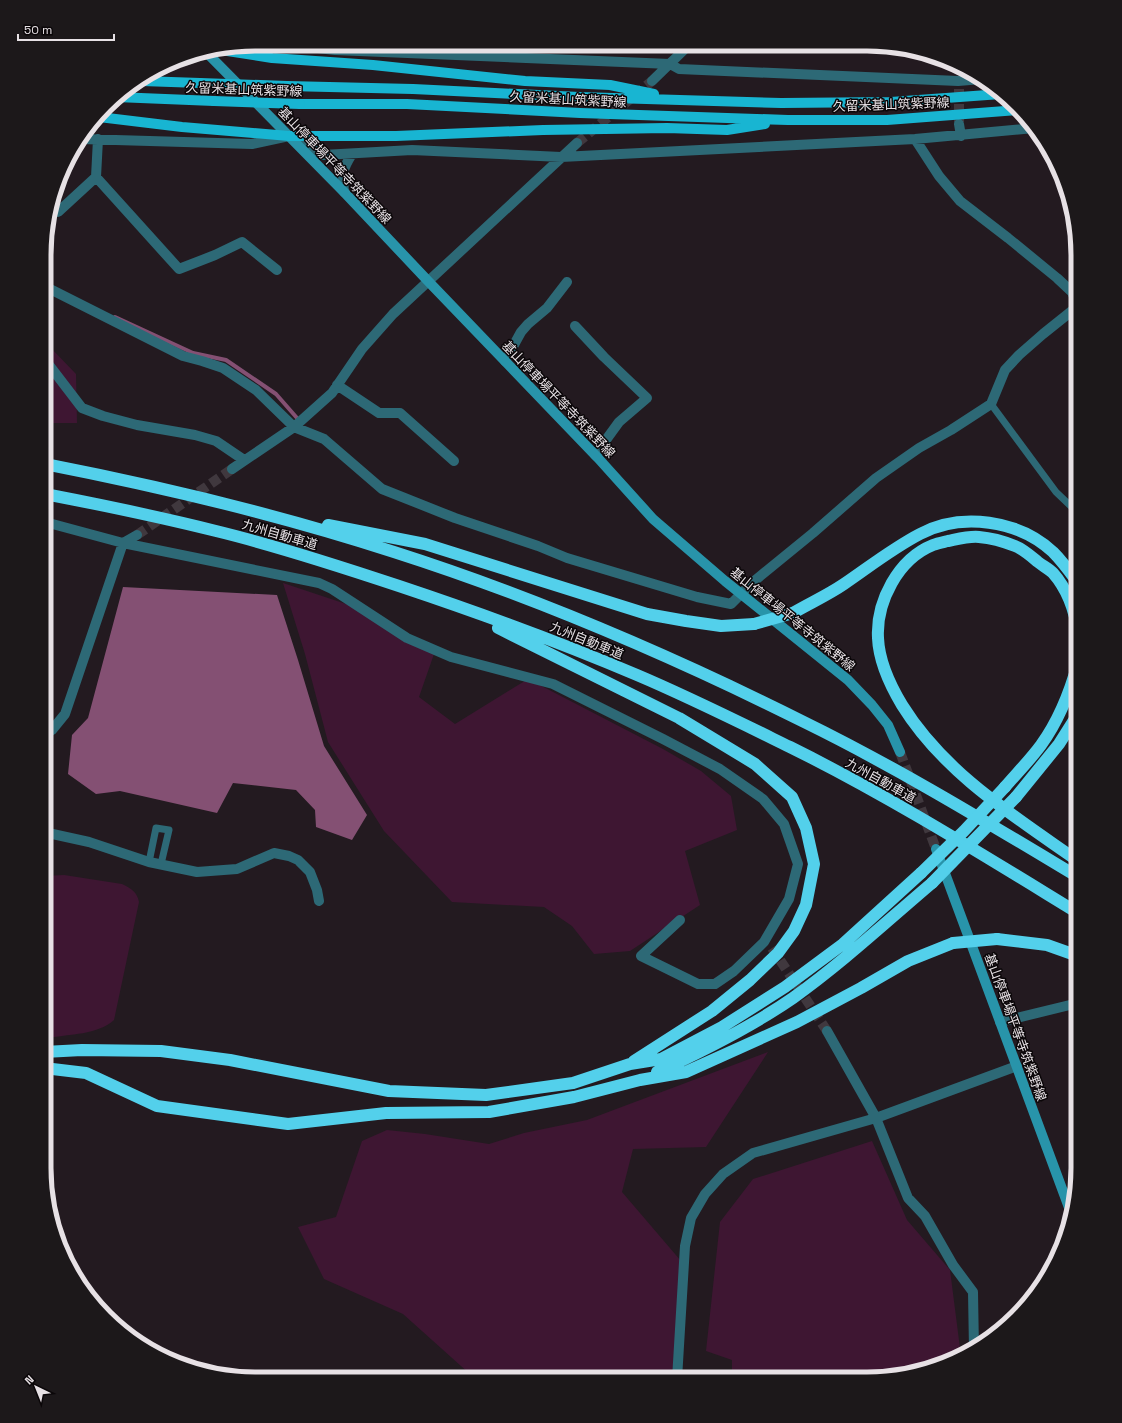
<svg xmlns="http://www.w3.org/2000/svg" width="1122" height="1423" viewBox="0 0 1122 1423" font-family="'Space Grotesk','Noto Sans JP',sans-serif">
	<rect width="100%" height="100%" fill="#231a20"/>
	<path fill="#3e1632" d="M49,346L76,374L77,423H45L46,348Z
		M283,583L349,605L434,654L419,697L455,724L528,679L663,749L701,771L731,796L737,830L685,851L700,905L630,951L594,954L572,926L544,907L452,902L384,831L328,742L305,654Z
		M64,875L122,884C132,889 137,892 139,902L114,1020C97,1035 70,1034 48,1038L44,1037L45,876Z
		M768,1052L706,1147L633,1149L622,1192L681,1261L672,1379H467L471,1375L403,1314L324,1279L298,1227L336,1217L362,1141L387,1130L425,1134L489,1144L524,1133L587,1120Z
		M872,1141L907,1220L950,1270L961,1356L955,1358L936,1359L935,1366L922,1372L881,1379H732V1360L706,1351L720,1222L753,1179Z"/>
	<path fill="#845073" d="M123,587L277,595L298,660L324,746L367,815L352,840L316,827L315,810L296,790L233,783L217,813L120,791L96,794L68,774L72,735L88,718Z"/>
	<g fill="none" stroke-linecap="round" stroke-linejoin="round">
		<path stroke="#845073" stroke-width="4" d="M115,317L193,353L226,360L276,394L297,418"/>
		<path stroke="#40383e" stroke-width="10" stroke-dasharray="10 5" stroke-linecap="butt" d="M959,89V122
			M577,143L652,81
			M137,535L232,469
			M772,948L827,1031"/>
		<path stroke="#40383e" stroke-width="10" stroke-dasharray="10 5" stroke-linecap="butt" d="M900,752L936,849"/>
		<path stroke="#2d6976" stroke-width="7" d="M991,404L1056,492L1078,513
			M1078,827L1076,826L1078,823
			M149,862L156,828L169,830L161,864"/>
		<path stroke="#2d6976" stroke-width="10" d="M283,44L335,50L670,64L679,69L958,81L982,79
			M652,81L689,45
			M959,124L961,136
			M81,139L252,144L289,136L323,155L412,150L561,157L915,139L1034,128
			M98,139L96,177L179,269L215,255L242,242L277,270
			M915,139L939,176L960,201L1008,238L1057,278L1072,292L1078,306
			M344,192C342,173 342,170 352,154
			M53,206L58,212L96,177
			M46,287L183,356L202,361L223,368L256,390L294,427L324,439L382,489L455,518L538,546L567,558L697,597L731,604L753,582L813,533L876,478L919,448L951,430L991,404L1005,370L1019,355L1043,334L1078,306
			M575,326L604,357L647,398L619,422L595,455
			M46,361L82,408L103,416L137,425L195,435L216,441L244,460
			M505,361L521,332L528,324L547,308L567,282
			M337,385L379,413H400L454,461
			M232,469L294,427L332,393L362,349L393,314L577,143
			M45,522L123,543L319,583L332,589L407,638L451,657L553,684L663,739L720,769L763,799L784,824L798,864L789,899L764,942L734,971L715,984H698L641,956L680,920
			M45,735L52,730L65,714L123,543L137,535
			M45,830L48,833L89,842L149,862L197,872L237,869L274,853L289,856L298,860L310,872L317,890L319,901
			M1000,1022L1078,1003
			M827,1031L876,1118L908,1198L925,1216L953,1265L973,1292L974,1350
			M677,1379L685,1246L691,1218L705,1194L723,1174L753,1153L876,1118L1017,1066"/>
		<path stroke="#2894aa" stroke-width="10" d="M206,52L344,192L428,281L598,458L653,519L725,581L848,680L872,705L888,725L900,752
			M936,849L1071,1213"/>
		<path stroke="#18b5d2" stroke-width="10" d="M221,50L272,58L373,65L525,81L610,85L654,94
			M142,81L200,83
			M287,86L413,89L579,97L781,103L891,102L1001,94
			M116,97L214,101
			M300,104H407L580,113L788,120H887L1019,110
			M99,117L182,127L289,136H396L543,130L667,128L727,130L765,124"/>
		<path stroke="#53d0eb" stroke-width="12" d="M45,464C163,487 280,515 394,552C535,597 672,656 804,722C898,768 988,823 1078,877
			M45,494C102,505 160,517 216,531C278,546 339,566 399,586C480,613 559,642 637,675C689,697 739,722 790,747C889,796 983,855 1078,913
			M328,525L425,544L647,614L686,621L721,626L754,624
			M793,613C810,603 828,595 844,584C869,567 893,548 920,534C961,512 1019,520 1053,552C1063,562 1070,572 1078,583
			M498,628L679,718L755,764L792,797L806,828L814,864L806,905L794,931L778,953L750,980L712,1011L634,1061
			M1005,787C1017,773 1030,760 1041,745C1059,720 1070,692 1078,663
			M1016,797L1059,744L1078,714
			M1078,861C1014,816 944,773 902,705C890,685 879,662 878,638C876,602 898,559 933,545C938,543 944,542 948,541C958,539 969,536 979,537C991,538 1005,542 1015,546C1023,549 1032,557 1038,562C1043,566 1049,569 1053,573C1068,590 1075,611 1078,633
			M997,939L1047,945L1078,956
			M44,1052L82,1050L161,1051L230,1060L389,1091L486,1095L573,1083L630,1064L661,1059L722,1027L785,987L843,944L921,873
			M44,1068L86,1073L157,1106L288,1124L386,1113L489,1112L574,1097L640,1080L686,1072L797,1022L861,988L908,961L953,943
			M657,1072C703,1051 751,1027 793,998C842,963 886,922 932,883"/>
		<path stroke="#18b5d2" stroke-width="10" d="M200,83L287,86
			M214,101L300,104"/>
		<path stroke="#53d0eb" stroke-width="12" d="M754,624L793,613
			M921,873L964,831L1005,787
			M932,883L1016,797
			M953,943L997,939"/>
	</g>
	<g text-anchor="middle" stroke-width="3" stroke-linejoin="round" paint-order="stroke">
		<g font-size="13" fill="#e7e1e5" stroke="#0a0608">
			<text transform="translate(244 89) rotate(2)" y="5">久留米基山筑紫野線</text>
			<text transform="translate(568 99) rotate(3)" y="5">久留米基山筑紫野線</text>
			<text transform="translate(891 104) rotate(-2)" y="5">久留米基山筑紫野線</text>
			<text transform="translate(335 165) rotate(46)" y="5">基山停車場平等寺筑紫野線</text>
			<text transform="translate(559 399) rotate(46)" y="5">基山停車場平等寺筑紫野線</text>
			<text transform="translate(280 534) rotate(16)" y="5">九州自動車道</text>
			<text transform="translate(793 619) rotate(39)" y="5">基山停車場平等寺筑紫野線</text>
			<text transform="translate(587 640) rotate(22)" y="5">九州自動車道</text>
			<text transform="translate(881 780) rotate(29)" y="5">九州自動車道</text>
			<text transform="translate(1016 1027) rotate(70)" y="5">基山停車場平等寺筑紫野線</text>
		</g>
	</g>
	<path d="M0 0H1122V1423H0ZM255 51H867A204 204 0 0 1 1071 255V1168A204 204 0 0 1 867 1372H255A204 204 0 0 1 51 1168V255A204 204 0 0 1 255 51Z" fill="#1c181a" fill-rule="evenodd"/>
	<path fill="none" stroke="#e7e1e5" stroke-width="5" d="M255 51H867A204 204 0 0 1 1071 255V1168A204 204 0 0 1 867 1372H255A204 204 0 0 1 51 1168V255A204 204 0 0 1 255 51Z"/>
	<g transform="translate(36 1387) rotate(317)" stroke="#0a0608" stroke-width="3" paint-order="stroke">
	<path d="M0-3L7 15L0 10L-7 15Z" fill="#e7e1e5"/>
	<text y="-6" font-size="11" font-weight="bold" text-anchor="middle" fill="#e7e1e5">N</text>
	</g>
	<path d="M18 34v6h96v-6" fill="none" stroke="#e7e1e5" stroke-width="2"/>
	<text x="24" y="34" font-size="12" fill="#e7e1e5" stroke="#0a0608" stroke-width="3" paint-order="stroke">50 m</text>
</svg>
